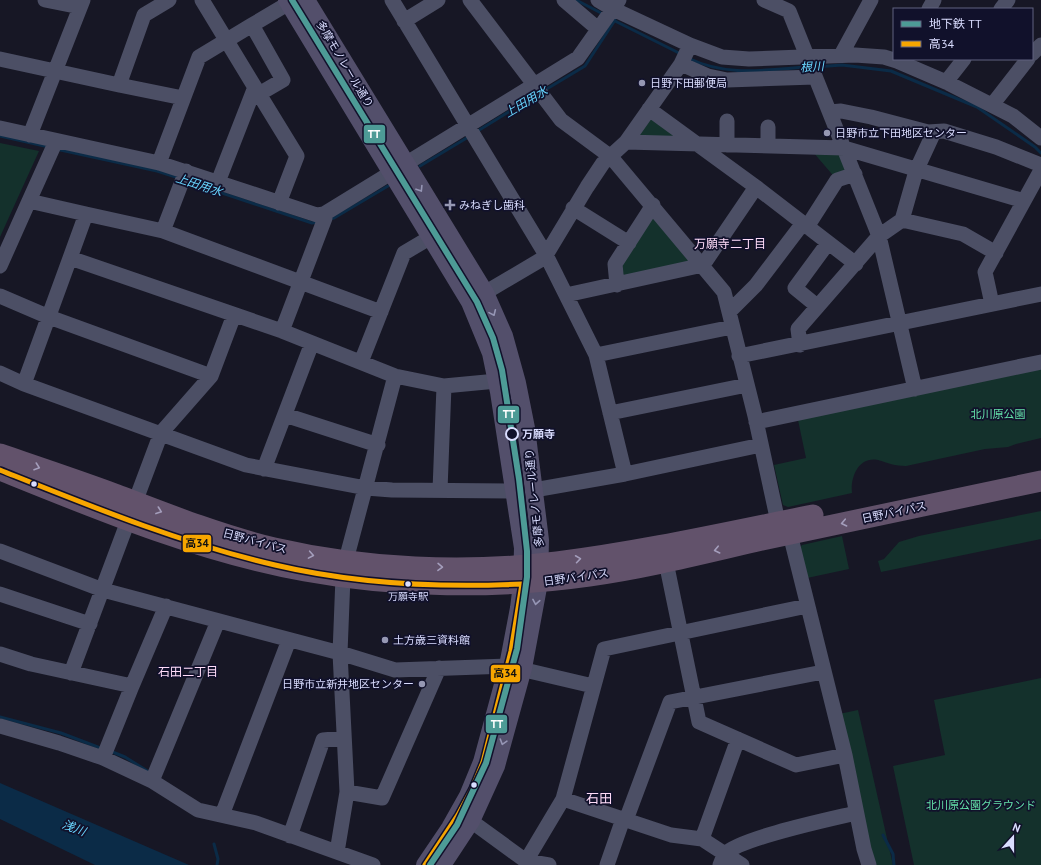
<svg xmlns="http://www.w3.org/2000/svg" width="1041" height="865" viewBox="0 0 1041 865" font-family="'PT Sans','Noto Sans JP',sans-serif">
	<rect width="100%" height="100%" fill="#171725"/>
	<path fill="#14312c" d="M650,117L676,136L675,139L636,137Z
		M0,143L39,151L0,237Z
		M844,148L855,174L837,180L813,152Z
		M653,205L703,265L617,285L629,243Z
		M1041,369V438L1016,444L1008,447L985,449L906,466C895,466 888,463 878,460C859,456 850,477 852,493L788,507L783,505L774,465L806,458L798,420Z
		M1041,511V539L881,572L878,561L884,559L899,542L919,536Z
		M842,536L849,569L807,578L799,549L802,545Z
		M1041,678V865H914L893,766L945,755L934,700Z
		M858,710L893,865H874L839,714Z"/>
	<path fill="#0b2b47" d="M0,783L189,865H95L0,819Z"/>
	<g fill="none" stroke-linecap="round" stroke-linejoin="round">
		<path stroke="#0b2b47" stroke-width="3" d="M576,0L603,14
			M611,19L681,54
			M688,58C727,77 764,70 806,67
			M815,67L842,65L891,71L977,107L1035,147L1041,153
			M545,90L585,66L615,20
			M476,132L536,95
			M0,136L49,147
			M56,149L157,171L179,178
			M420,166L470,136
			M186,181L312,223L318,222
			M329,219L334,218L388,186
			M0,717L61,733L103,749
			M110,751L125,757L149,772
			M883,835L893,854L894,865
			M214,844L218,859L217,865"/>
		<path stroke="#4c4f65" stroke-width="15" d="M45,0L80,7
			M202,0L259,94L283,80L252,25L294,0
			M392,0L546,255L596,355L625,474
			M470,0L561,120L611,157L724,292L755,416L778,522
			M564,0L598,29
			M598,0L613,9L690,45L722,57L749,59L855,55L884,57L897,61L946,82L1013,116L1041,138
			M764,0L789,11L879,236L915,389
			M929,9L934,0
			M1001,9L1008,0
			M404,21L438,0
			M1032,54L1041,45
			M841,55L871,0
			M0,59L119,85L144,15L169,0
			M681,64L708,76L727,80L815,77
			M946,82L964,59
			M119,85L183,98
			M259,94L297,156L279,203
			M992,105L1028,59
			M649,109L756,187L856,264
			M830,112L841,111L871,117L928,132L944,131L996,147L1041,165
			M727,121V145
			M768,127V146
			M0,128L159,163L317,215L324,214L578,58L619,0
			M30,135L83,0
			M56,141L29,201L86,214L70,258L282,331L395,376L444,386L497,381
			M626,142L844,148L1024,201
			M159,163L199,57L252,25
			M218,182L255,87
			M573,208L629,243
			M86,214L163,231L186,171
			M902,220L916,171L934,132
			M807,227L837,180L855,174
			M163,231L381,312
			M0,266L29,201
			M617,285L615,264L653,205
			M566,295L703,265L756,187
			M0,296L49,317L211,376
			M476,298L542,259L546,255L587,187L603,163L626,142L681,64L690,45
			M992,304L985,272L1041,170
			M817,306L795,288L828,243
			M729,312L756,285L803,223
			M282,331L325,218L324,214
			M800,345L798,329L879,236L902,220L963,234L996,253
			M596,355L732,327
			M739,356L1041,294
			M361,362L404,253L431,237
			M0,373L24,384L70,258
			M24,384L246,465L366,488L392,490L514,491
			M610,413L747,385
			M285,415L378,445
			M756,422L1041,362
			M264,469L312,343
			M440,490L444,386
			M534,490L625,474L761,445
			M790,534L845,755L864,849L869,865
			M0,551L103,590L340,653L395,670L508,666L593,686
			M346,560L395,376
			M666,562L699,722L796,765L845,755
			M0,594L90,624
			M0,654L31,664L132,686L103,758
			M71,673L161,433L211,376L234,315
			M132,686L166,606
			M0,726L59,743L103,758L152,781L198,810L256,823L373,865
			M152,781L218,621
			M347,792L382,798L439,668
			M563,799L671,835L702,839L742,865
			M222,815L289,640
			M626,820L670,702L823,672
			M471,821L526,861
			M290,836L323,740L344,738
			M702,839L738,739
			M337,852L347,792L340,653L343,577
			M549,865L526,861L563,799L604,649L807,606
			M607,865L623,819
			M720,865C721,862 723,857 725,854C740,838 831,819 856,813"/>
		<path stroke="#534f6b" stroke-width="18" d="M287,0L470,302L491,353L499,392L523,548L522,584L519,608L508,666L482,762L468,796L450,828L425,865
			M306,0L485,293L504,336L517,383L526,428L540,540L539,582L523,668L496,766L471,821L442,865"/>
		<path stroke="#62526b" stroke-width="21" d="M0,454C38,467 77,480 115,494C167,514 220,535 274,548C365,569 465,573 557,562C644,551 728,532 813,515
			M0,470C99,510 200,552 305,571C397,588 497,589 589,576C647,568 705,553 762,540C855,520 948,500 1041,481"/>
		<g stroke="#11112b" stroke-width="8">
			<path id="bus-1" d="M0,470C90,506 180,543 275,565C356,584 439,588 522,584L511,651L483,762L472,789L458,815L425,865"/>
		</g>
		<use href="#bus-1" stroke="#f7a600" stroke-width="5"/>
		<g stroke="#11112b" stroke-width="9">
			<path id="metro-1" d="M292,0L477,302L493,338L502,370L519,479L527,551V577L517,649L486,763L457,825L430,865"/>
		</g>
		<use href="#metro-1" stroke="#4d9b96" stroke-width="6"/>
	</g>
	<defs><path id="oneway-chevron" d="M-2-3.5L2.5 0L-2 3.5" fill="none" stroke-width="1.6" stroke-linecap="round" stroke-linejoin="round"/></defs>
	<g stroke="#9696b5">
		<use href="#oneway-chevron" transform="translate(420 189) rotate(58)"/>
		<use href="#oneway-chevron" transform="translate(493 313) rotate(66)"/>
		<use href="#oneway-chevron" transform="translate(536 602) rotate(100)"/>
		<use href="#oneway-chevron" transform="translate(503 742) rotate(107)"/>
	</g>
	<g stroke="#a49ebc">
		<use href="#oneway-chevron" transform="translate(37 467) rotate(19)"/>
		<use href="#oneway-chevron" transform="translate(159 511) rotate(20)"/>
		<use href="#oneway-chevron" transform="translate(844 523) rotate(168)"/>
		<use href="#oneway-chevron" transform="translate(717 550) rotate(167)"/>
		<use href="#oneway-chevron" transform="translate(311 555) rotate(10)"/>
		<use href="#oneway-chevron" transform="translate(578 559) rotate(-8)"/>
		<use href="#oneway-chevron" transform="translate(440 567) rotate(1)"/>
	</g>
	<g fill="#9698b3" stroke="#11112b" stroke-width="1.5">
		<circle cx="642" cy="83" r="4"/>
		<circle cx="827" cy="133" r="4"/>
		<path d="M448 199h4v4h4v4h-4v4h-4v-4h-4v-4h4z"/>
		<circle cx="385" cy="640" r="4"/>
		<circle cx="422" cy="684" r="4"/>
	</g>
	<circle fill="#11112b" stroke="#daddff" stroke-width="2" cx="512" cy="434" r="6"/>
	<g fill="#daddff" stroke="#11112b" stroke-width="1.5">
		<circle cx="34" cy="484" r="3.5"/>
		<circle cx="408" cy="584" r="3.5"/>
		<circle cx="474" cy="785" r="3.5"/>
	</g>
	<g text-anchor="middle" stroke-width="3.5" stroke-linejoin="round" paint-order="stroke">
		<g font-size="10" fill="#daddff" stroke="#11112b">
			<text x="408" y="600">万願寺駅</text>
		</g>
		<g font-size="11" fill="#daddff" stroke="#11112b">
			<text transform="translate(345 64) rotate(59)" y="4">多摩モノレール通り</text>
			<text transform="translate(534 498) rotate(-96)" y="4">多摩モノレール通り</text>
			<text transform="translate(894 512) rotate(-12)" y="4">日野バイパス</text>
			<text transform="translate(255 541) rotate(15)" y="4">日野バイパス</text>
			<text transform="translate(576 577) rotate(-8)" y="4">日野バイパス</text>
		</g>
		<g font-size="11" fill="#daddff" stroke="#11112b" text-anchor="start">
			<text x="650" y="87">日野下田郵便局</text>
			<text x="835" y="137">日野市立下田地区センター</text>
			<text x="459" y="209">みねぎし歯科</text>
			<text x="393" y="644">土方歳三資料館</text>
			<text x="414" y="688" text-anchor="end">日野市立新井地区センター</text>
		</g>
		<g font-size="11" fill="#64e2aa" stroke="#11112b">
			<text x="998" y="418">北川原公園</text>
			<text x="981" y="809">北川原公園グラウンド</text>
		</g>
		<g font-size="11" font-weight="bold" fill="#daddff" stroke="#11112b" text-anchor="start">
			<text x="522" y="438">万願寺</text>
		</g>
		<g font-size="12" font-style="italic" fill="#68d6ff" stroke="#11112b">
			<text transform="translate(812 67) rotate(-4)" y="4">根川</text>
			<text transform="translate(526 102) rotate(-31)" y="4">上田用水</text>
			<text transform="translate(199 185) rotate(18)" y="4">上田用水</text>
			<text transform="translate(74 828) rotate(21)" y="4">浅川</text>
		</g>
		<g font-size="12" fill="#ffdcf9" stroke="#11112b">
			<text x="730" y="248">万願寺二丁目</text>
			<text x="188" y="676">石田二丁目</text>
		</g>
		<g font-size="13" fill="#ffdcf9" stroke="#11112b">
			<text x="599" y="803">石田</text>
		</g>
	</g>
	<g stroke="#11112b" stroke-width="1.5">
		<rect x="363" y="124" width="23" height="20" rx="4" fill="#4d9b96"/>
		<rect x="497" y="405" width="23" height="19" rx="4" fill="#4d9b96"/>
		<rect x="182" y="534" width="30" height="19" rx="4" fill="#f7a600"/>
		<rect x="490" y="664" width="31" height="19" rx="4" fill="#f7a600"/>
		<rect x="485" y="714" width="23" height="20" rx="4" fill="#4d9b96"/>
	</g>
	<g font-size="11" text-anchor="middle" font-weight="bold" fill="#fff">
		<text x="374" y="138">TT</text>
		<text x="509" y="418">TT</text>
		<text x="497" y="728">TT</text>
	</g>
	<g font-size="11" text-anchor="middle" font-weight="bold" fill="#111">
		<text x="197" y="547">高34</text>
		<text x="505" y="677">高34</text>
	</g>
	<rect x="893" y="8" width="140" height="52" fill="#11112b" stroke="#616380"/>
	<rect x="901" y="21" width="20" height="6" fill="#4d9b96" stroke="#616380"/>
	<text x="929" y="28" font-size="12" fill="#daddff">地下鉄 TT</text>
	<rect x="901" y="41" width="20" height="6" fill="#f7a600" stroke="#616380"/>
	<text x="929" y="48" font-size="12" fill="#daddff">高34</text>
	<g transform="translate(1013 837) rotate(21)" stroke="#11112b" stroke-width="3" paint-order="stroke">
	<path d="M0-3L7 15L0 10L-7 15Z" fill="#daddff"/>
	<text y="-6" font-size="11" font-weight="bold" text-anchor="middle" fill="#daddff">N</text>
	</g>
</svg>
